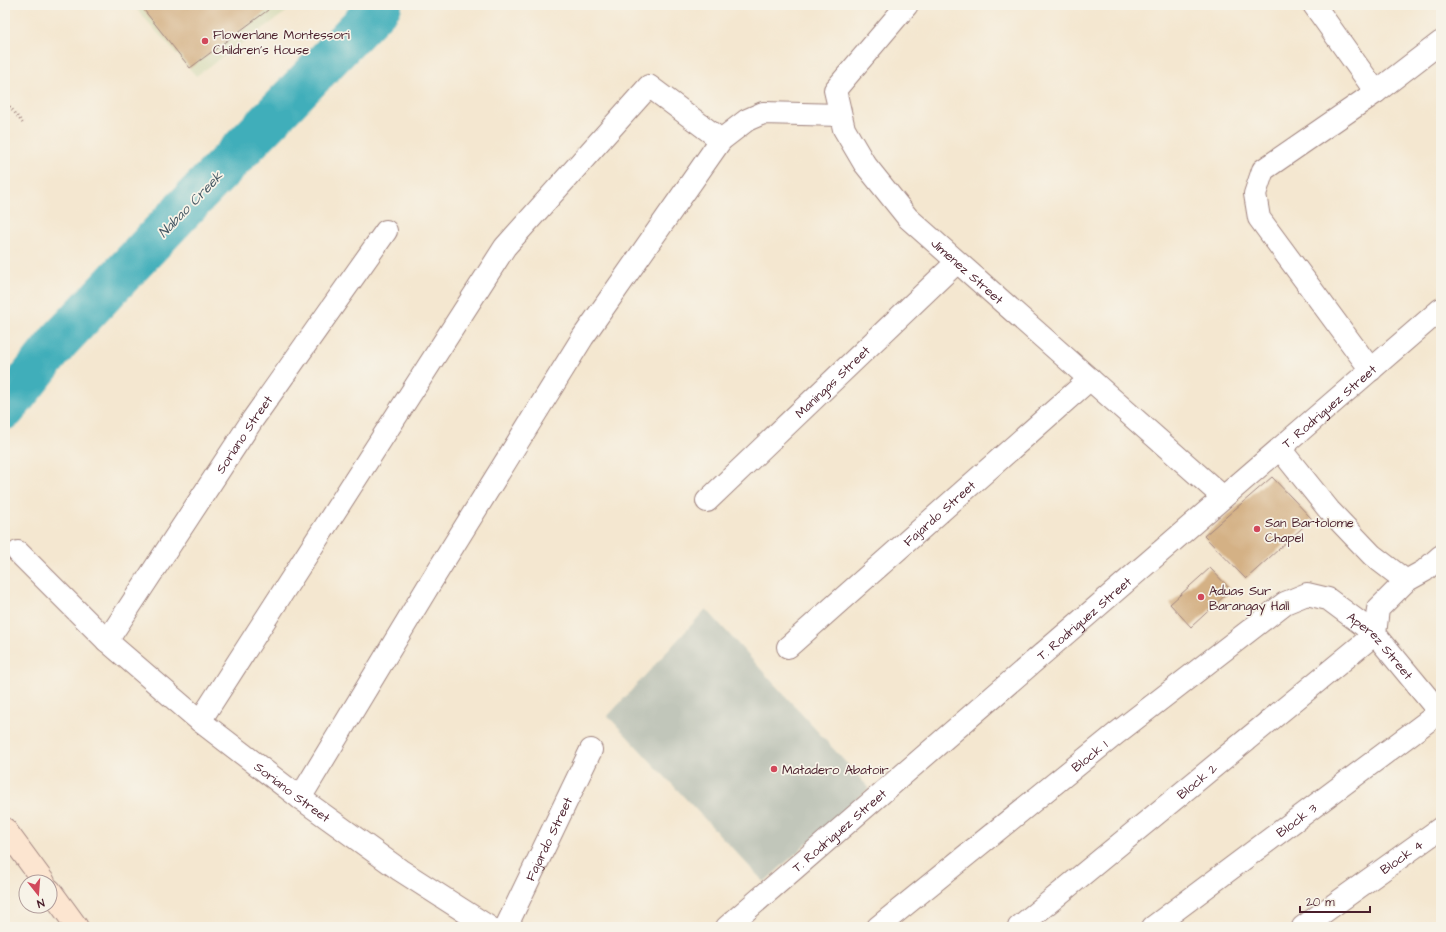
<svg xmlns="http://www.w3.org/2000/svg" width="1446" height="932" viewBox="0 0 1446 932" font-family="'Architects Daughter',sans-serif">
	<rect width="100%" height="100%" fill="#f7f3e8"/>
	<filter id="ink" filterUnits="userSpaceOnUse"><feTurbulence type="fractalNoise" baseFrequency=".025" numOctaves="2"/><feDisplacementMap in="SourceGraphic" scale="8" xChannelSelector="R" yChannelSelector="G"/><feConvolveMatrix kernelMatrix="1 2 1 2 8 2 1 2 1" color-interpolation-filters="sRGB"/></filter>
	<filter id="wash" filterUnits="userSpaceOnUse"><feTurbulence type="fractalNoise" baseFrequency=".012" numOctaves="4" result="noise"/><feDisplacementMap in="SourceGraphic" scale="16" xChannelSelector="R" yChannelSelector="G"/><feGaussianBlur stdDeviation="0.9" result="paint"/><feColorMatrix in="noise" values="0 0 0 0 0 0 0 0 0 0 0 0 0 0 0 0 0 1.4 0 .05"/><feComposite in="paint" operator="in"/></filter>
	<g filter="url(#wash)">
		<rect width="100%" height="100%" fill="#f4e7d0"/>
		<path fill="#dbdebd" d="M133,5H296L196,76Z"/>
		<path fill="#c1c6ba" d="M706,609L869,788L764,882L608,716Z"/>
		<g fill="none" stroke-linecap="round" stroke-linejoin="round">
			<path stroke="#3faeba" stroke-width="42" d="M5,409L59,341L196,196L381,5"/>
		</g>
		<g id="blocks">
			<path fill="#d4b185" d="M140,5H265L268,10L190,68Z
				M1272,477L1312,519L1246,579L1204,536Z
				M1210,568L1231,590L1191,627L1170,604Z"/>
		</g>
	</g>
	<g filter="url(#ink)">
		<use href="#blocks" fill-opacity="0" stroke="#9f837e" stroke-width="1"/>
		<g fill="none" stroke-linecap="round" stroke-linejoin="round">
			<g stroke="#9f837e" stroke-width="24">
				<g id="minor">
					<path d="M1314,5L1376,92"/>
					<path d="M1371,370L1259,218L1255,194L1263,170L1376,92L1441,42"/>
					<path d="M1280,449L1329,510L1372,555L1406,581L1424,571L1441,556"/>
					<path id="s1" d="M707,501L957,262"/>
					<path id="s2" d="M18,552L107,641L200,721L300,798L400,870L489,927"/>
					<path id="s3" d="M107,641L253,419L386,231"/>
					<path id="s4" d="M788,647L1090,379"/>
					<path d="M200,721L505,247L649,86L721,140L747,120L763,113L840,115"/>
					<path d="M300,798L429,585L583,337L721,140"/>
					<path id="s5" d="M506,927L591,750"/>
					<path id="s6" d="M878,927L1117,733L1285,603L1307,594L1328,599L1375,634L1441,714"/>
					<path id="s7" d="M1019,927L1375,634L1378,609L1406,581"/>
					<path id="s8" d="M1153,927L1440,712"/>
					<path id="s9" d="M1303,927L1441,828"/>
				</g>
			</g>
			<g stroke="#9f837e" stroke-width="24">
				<g id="tertiary">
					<path id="s10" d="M907,5L835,90L844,129L864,163L908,218L1223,497"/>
					<path id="s11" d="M727,927L1441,309"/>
				</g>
			</g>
			<g stroke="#9f837e" stroke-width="24">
				<path id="secondary" d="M5,829L44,882
					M50,890L77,927"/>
			</g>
			<path stroke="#9f837e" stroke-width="2.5" stroke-dasharray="1 3" stroke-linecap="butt" d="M5,100L24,125"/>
			<use href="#minor" stroke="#fff" stroke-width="22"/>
			<use href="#tertiary" stroke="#fff" stroke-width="22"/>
			<use href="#secondary" stroke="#fce5d0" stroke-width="22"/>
		</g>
	</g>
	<g fill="#d1495b" stroke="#f7f3e8" stroke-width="1.5">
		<circle cx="205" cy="41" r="4"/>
		<circle cx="1257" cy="529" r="4"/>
		<circle cx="1201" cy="597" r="4"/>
		<circle cx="774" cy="769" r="4"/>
	</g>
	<g text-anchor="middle" stroke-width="3.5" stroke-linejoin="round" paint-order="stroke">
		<g font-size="13" fill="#4a1f2b" stroke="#f7f3e8" text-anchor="start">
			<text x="213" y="39">Flowerlane Montessori<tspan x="213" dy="15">Children's House</tspan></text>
			<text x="1265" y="527">San Bartolome<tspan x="1265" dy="15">Chapel</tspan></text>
			<text x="1209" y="595">Aduas Sur<tspan x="1209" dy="15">Barangay Hall</tspan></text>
			<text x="782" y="774">Matadero Abatoir</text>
		</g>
		<g font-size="13" fill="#4a1f2b" stroke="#f7f3e8">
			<text dy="5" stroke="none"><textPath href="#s10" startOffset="341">Jimenez Street</textPath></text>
			<text dy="5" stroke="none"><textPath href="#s1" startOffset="173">Maningas Street</textPath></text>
			<text dy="5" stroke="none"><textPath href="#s11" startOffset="796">T. Rodriguez Street</textPath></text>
			<text dy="5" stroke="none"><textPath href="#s3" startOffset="248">Soriano Street</textPath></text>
			<text dy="5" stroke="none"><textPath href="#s4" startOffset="202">Fajardo Street</textPath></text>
			<text dy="5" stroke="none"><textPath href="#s11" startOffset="472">T. Rodriguez Street</textPath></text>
			<text dy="5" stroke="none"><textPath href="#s6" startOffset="636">Aperez Street</textPath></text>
			<text dy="5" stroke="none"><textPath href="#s6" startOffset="272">Block 1</textPath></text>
			<text dy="5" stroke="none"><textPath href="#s7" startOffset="230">Block 2</textPath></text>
			<text dy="5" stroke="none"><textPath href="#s2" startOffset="365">Soriano Street</textPath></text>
			<text dy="5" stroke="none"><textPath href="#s8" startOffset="179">Block 3</textPath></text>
			<text dy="5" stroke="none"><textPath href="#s11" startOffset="148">T. Rodriguez Street</textPath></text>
			<text dy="5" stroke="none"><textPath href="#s5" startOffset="98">Fajardo Street</textPath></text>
			<text dy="5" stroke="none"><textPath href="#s9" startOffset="121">Block 4</textPath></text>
		</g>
		<g font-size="14" font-style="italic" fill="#465864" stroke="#f7f3e8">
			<text transform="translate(190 204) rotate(-46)" y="5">Nabao Creek</text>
		</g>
	</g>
	<rect width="1446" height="932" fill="none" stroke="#f7f3e8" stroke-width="20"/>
	<g transform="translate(38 894) rotate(163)"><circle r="19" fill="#f7f3e8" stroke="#b29e9c"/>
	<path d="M0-3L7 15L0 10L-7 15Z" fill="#d1495b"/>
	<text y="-6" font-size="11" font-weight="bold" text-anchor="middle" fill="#4a1f2b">N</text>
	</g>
	<path d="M1300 906v6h70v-6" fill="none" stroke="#4a1f2b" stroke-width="2"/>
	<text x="1306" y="906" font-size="12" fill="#4a1f2b" stroke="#f7f3e8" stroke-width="3" paint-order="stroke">20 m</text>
</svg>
